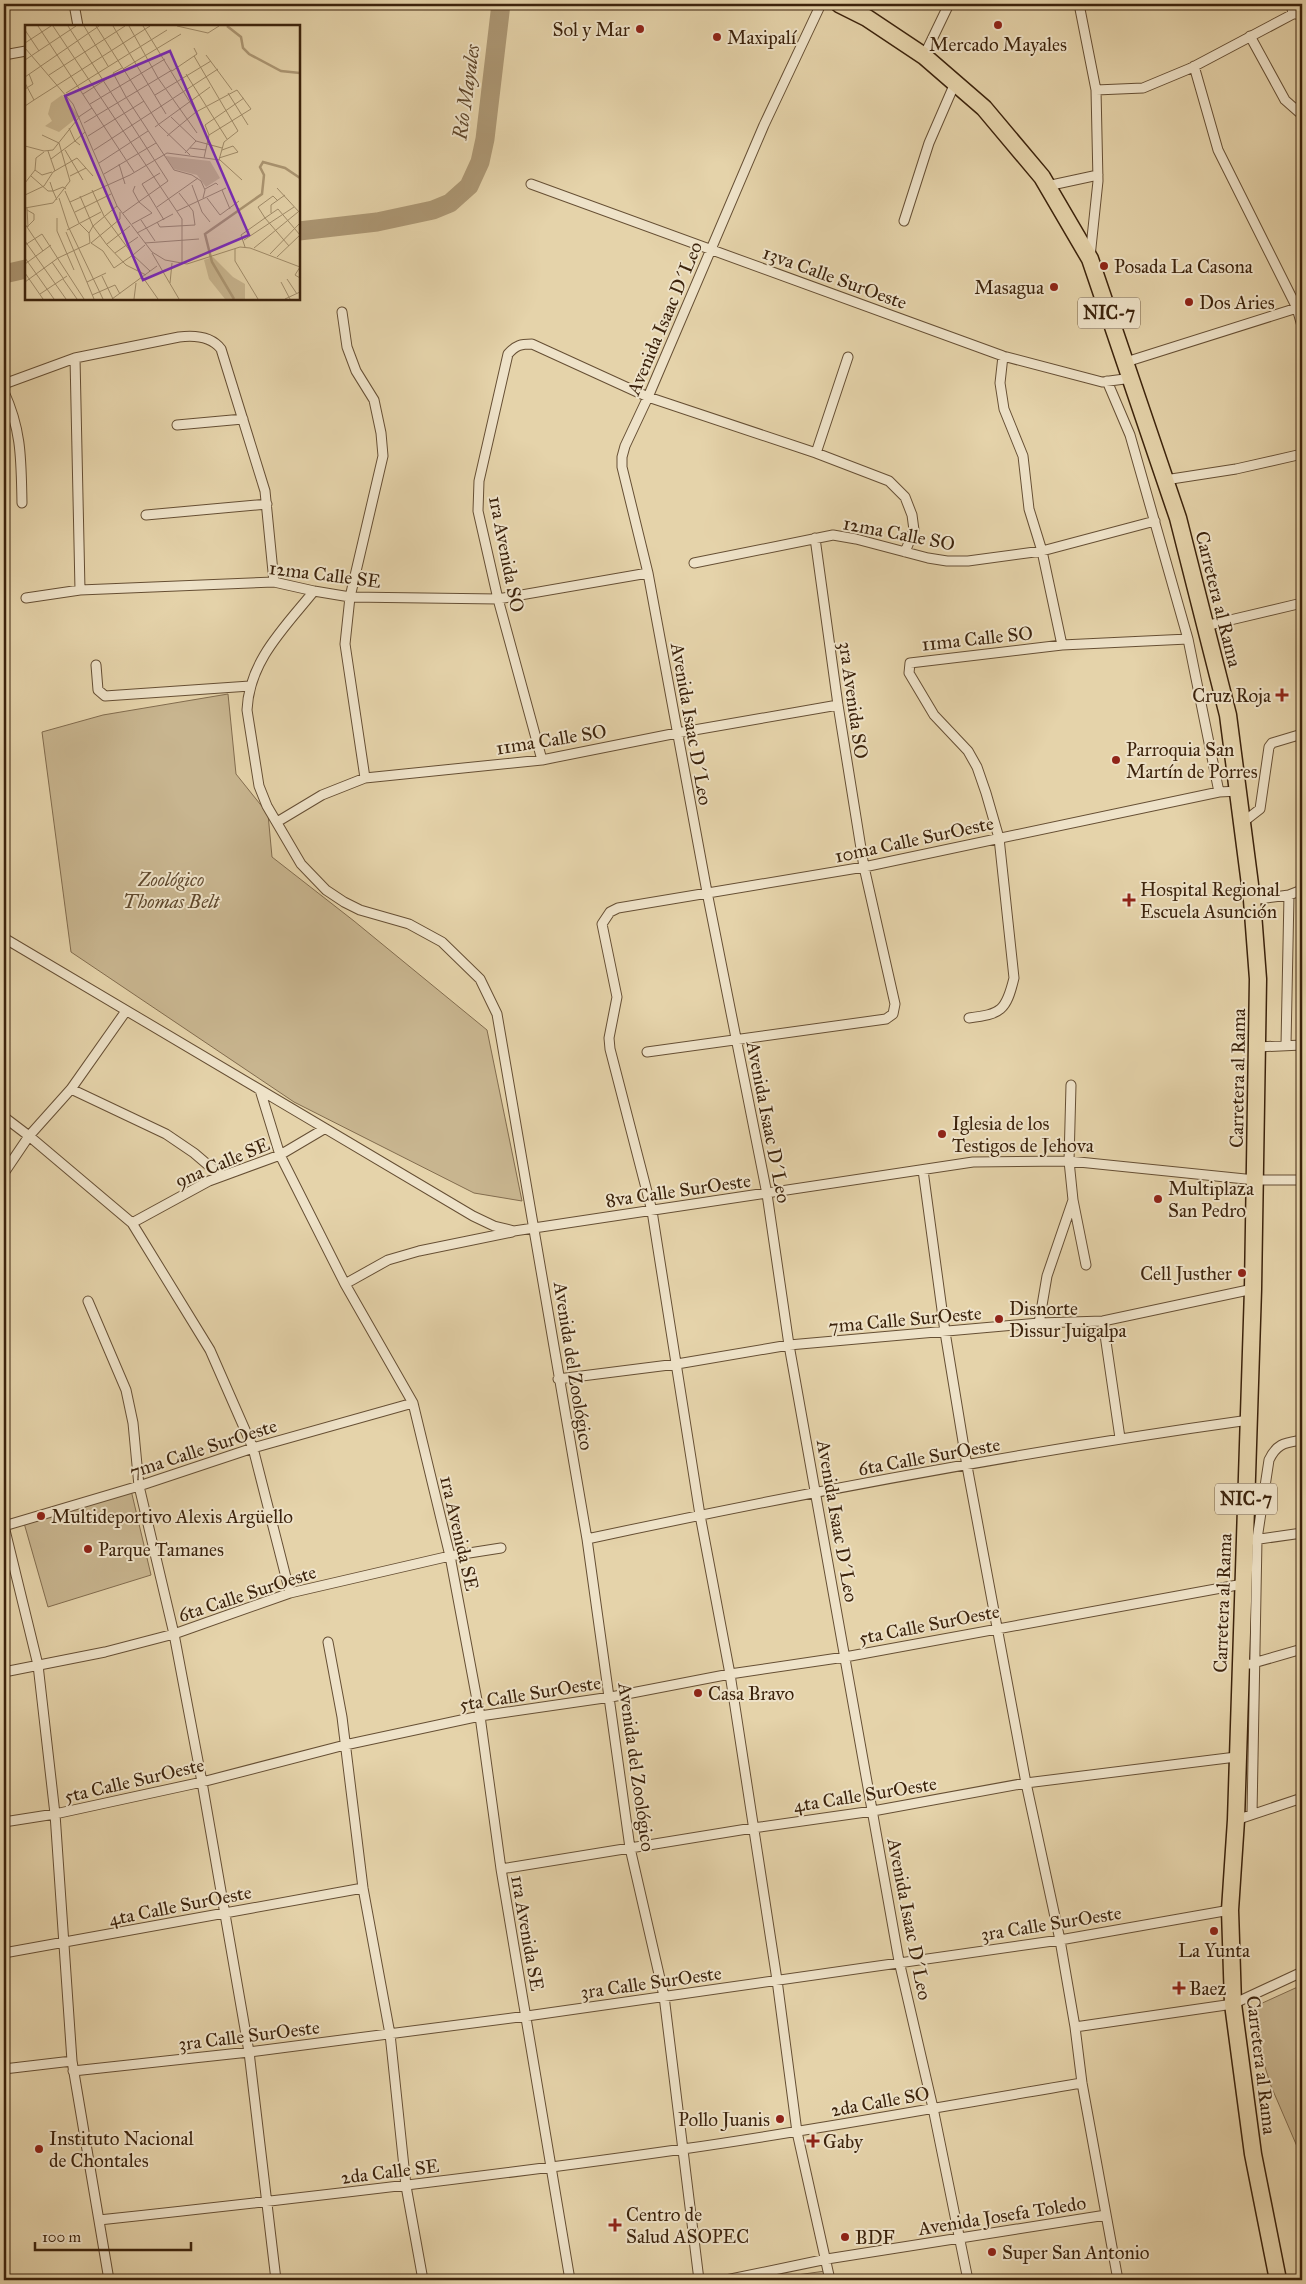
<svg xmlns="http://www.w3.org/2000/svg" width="1306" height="2284" viewBox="0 0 1306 2284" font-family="'IM FELL Great Primer',serif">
	<rect width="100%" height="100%" fill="#e5d3aa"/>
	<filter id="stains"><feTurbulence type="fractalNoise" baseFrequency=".004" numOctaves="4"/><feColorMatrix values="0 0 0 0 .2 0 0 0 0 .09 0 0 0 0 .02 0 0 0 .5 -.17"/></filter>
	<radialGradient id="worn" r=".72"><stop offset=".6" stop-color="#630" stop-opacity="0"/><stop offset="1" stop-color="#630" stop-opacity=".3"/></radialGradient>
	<path fill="#c8b58f" stroke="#826c4e" d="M228,694L236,774L268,814L272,857L354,921L487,1030L522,1201L474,1193L294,1102L71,952L42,732L103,715Z
		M131,1490L151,1575L48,1607L24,1523Z
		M1302,1985V2158L1271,2086L1247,2010Z
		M825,2271L826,2280H762Z"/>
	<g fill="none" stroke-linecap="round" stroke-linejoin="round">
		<path stroke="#ac9774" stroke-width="19" d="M299,231L377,222L433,210L450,203L469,186L480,162L485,139L501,4
			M4,274L26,269"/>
		<g stroke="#664f34" stroke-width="11">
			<path id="street" d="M74,4L78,26
				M821,4L764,125L648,397L625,446L622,457V467L648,573L707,892L767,1194L789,1345L899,1961L933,2108L968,2280
				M1079,4L1096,90L1098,181L1090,257
				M1291,4L1293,14
				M1250,36L1285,100L1302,115
				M4,55L26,51
				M924,56L949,4
				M1194,66L1218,150L1297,308L1302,306
				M1096,90L1143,88L1191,68L1293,14H1302
				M531,184L1003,356L1102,382L1132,378
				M1047,186L1098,175
				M904,221L929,143L955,83
				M342,312L347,347L356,371L374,400L381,433L383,456L350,597L345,644L365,778
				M1003,356L1000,383L1004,409L1023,456L1029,509L1042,551L1062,645
				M75,358L80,590
				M1126,362L1297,308L1302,326
				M1107,381L1130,435L1188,639L1219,792
				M4,384L75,358L179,337C195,335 211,336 221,349L265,491L274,582
				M4,392C22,431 21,461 22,503
				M177,425L243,419
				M816,453L848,357
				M1165,480L1236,469L1302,454
				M146,515L267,504
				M694,563L833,535L856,539L928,558L947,561H968L1042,551L1155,521
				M314,591C285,627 249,661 247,710L259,786L267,806L301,864L326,890L344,902L360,910L409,924L442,942L480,979L497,1014L587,1539L630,1848L664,1996L699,2280
				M26,598L80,590L274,582L314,591L350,597L498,599L648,573
				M1205,626L1302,603
				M96,665L98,690L105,696L250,686
				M542,760L498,599L478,511L479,481L508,354C516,345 521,344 532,344L648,397L816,453L889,481L905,497L912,515L914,530L905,552
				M277,822L322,795L365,778L542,760L677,733L838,705
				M1242,823L1260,809L1269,747L1272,743L1302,734
				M1252,900L1289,895L1302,890
				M4,938L473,1216L494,1226L514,1231L973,1162L1069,1161L1255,1180H1302
				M969,1018C1001,1014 1006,1011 1014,978L999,838L986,793L977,767L968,751L934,715L909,673L910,663L1062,645L1188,639
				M1286,1045L1289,895
				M1258,1047L1302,1045
				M647,1052L886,1019L893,1014L895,1004L864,867L838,705L815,538
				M71,1089L166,1134L194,1153L221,1176
				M260,1090L280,1155L345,1284L413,1403L450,1556L480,1716L501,1869L570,2280
				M4,1117L29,1136L132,1223L210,1350L253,1448L290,1593
				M923,1170L945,1332L967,1466L1026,1783L1060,1940L1075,2027L1082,2083L1118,2280
				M4,1173L29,1136L71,1089L126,1011
				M1073,1200L1086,1265
				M132,1223L209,1181L280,1155L324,1129
				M345,1284L388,1260L419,1251L512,1232
				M88,1301L126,1390L133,1423L139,1486L174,1634L202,1782L249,2052L276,2280
				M1103,1321L1120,1438
				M1039,1323L1047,1276L1073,1200L1069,1161L1071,1085
				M558,1379L677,1364L789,1345L1039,1323L1103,1321L1253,1289
				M4,1526L38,1665L55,1814L72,2061L109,2280
				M4,1526L139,1486L253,1448L413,1403
				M587,1539C806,1492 1027,1451 1249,1420
				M1253,1540L1302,1533
				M328,1642L342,1717L363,1888L390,2034L406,2186L423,2280
				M1250,1664L1302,1649
				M4,1672L105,1652L174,1634L290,1593L450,1556L501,1548
				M1252,1814L1257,1539L1269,1460C1277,1443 1285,1443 1302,1440
				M1236,1820L1302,1798
				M4,1822L55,1814L202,1782L345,1745L480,1716L611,1697L730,1674L845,1657L1243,1584
				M501,1869L753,1828L873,1811L1026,1783L1236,1757
				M4,1953L363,1888
				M1075,2027L1233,2004L1302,1972
				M4,2069L72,2061
				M73,2071L249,2052L527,2016L1060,1940L1230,1910
				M99,2220C294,2199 489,2177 683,2149C817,2130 949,2105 1082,2083
				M726,2280L827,2259L1106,2215
				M830,2280L797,2132L777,1980L730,1674L700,1515L652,1211L610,1049L609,1038L617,997L602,924L610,912L618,908L864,867L1219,792L1239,791"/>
		</g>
		<g stroke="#3c230c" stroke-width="19">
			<path id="highway" d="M839,4L867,18L924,56L984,108L1042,177L1090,259L1178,518L1228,715L1252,900L1258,979L1253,1289L1236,1820L1230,1910L1233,2004L1253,2154L1278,2280"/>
		</g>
		<use href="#street" stroke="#eee2c8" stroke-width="9"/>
		<use href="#highway" stroke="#e5d3aa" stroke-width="16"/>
	</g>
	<g fill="#8f2418" stroke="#eee2c8" stroke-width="2">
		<circle cx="998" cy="25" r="5"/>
		<circle cx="640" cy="29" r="5"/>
		<circle cx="717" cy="37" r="5"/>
		<circle cx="1104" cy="266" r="5"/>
		<circle cx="1054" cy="287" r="5"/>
		<circle cx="1189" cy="302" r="5"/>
		<path d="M1279.5 687.5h5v5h5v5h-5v5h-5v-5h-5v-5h5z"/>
		<circle cx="1116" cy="760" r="5"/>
		<path d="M1126.5 892.5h5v5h5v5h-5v5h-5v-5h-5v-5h5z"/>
		<circle cx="942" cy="1134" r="5"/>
		<circle cx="1158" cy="1199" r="5"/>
		<circle cx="1242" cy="1273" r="5"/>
		<circle cx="999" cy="1319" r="5"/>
		<circle cx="41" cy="1516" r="5"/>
		<circle cx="88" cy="1549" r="5"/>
		<circle cx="698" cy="1693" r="5"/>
		<circle cx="1214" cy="1931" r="5"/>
		<path d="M1176.5 1980.5h5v5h5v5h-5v5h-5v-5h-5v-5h5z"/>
		<circle cx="780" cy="2119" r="5"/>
		<path d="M810.5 2133.5h5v5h5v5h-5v5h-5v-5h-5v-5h5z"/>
		<circle cx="39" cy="2149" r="5"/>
		<path d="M612.5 2217.5h5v5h5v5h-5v5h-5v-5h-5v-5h5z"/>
		<circle cx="845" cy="2237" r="5"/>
		<circle cx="992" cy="2252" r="5"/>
	</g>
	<g text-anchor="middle" stroke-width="4" stroke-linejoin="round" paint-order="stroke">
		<g fill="#eee2c8" stroke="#715c44" stroke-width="1">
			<rect x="1078" y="297.5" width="62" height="31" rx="4"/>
			<rect x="1215" y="1483.5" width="62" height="31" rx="4"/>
		</g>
		<g font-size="18" font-weight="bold" fill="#3c230c">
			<text x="1109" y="319">NIC-7</text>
			<text x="1246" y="1505">NIC-7</text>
		</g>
		<g font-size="19" fill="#3c230c" stroke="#eee2c8" text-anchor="start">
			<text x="630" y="36" text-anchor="end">Sol y Mar</text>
			<text x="727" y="44">Maxipalí</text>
			<text x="998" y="51" text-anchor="middle">Mercado Mayales</text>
			<text x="1114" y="273">Posada La Casona</text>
			<text x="1044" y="294" text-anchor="end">Masagua</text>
			<text x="1199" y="309">Dos Aries</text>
			<text x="1271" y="702" text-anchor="end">Cruz Roja</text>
			<text x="1126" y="756">Parroquia San<tspan x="1126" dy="22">Martín de Porres</tspan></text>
			<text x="1140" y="896">Hospital Regional<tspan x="1140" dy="22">Escuela Asunción</tspan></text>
			<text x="952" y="1130">Iglesia de los<tspan x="952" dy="22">Testigos de Jehova</tspan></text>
			<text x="1168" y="1195">Multiplaza<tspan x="1168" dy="22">San Pedro</tspan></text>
			<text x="1232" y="1280" text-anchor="end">Cell Justher</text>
			<text x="1009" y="1315">Disnorte<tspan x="1009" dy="22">Dissur Juigalpa</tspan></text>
			<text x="51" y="1523">Multideportivo Alexis Argüello</text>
			<text x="98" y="1556">Parque Tamanes</text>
			<text x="708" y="1700">Casa Bravo</text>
			<text x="1214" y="1957" text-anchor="middle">La Yunta</text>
			<text x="1189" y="1995">Baez</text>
			<text x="770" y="2126" text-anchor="end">Pollo Juanis</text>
			<text x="49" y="2145">Instituto Nacional<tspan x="49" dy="22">de Chontales</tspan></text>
			<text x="823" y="2148">Gaby</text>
			<text x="626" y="2221">Centro de<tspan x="626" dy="22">Salud ASOPEC</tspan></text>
			<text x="855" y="2244">BDF</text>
			<text x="1002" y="2259">Super San Antonio</text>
		</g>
		<g font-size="19" fill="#3c230c" stroke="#eee2c8">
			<text transform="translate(835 277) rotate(20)" y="7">13va Calle SurOeste</text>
			<text transform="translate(664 318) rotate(-67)" y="7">Avenida Isaac D´Leo</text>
			<text transform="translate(899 533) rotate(11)" y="7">12ma Calle SO</text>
			<text transform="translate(507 554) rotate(79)" y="7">1ra Avenida SO</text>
			<text transform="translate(325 574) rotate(7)" y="7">12ma Calle SE</text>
			<text transform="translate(1219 599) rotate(76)" y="7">Carretera al Rama</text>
			<text transform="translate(977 638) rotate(-6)" y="7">11ma Calle SO</text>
			<text transform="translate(854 700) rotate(82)" y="7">3ra Avenida SO</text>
			<text transform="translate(692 724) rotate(80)" y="7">Avenida Isaac D´Leo</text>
			<text transform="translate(551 739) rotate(-9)" y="7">11ma Calle SO</text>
			<text transform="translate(914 839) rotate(-12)" y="7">10ma Calle SurOeste</text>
			<text transform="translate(1237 1078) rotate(-89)" y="7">Carretera al Rama</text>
			<text transform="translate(769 1122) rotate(79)" y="7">Avenida Isaac D´Leo</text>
			<text transform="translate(222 1162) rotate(-23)" y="7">9na Calle SE</text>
			<text transform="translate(678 1190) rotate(-8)" y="7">8va Calle SurOeste</text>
			<text transform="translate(905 1319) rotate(-5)" y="7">7ma Calle SurOeste</text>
			<text transform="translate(574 1366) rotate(81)" y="7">Avenida del Zoológico</text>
			<text transform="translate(203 1448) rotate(-18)" y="7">7ma Calle SurOeste</text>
			<text transform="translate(929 1456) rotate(-10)" y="7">6ta Calle SurOeste</text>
			<text transform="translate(838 1521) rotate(80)" y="7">Avenida Isaac D´Leo</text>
			<text transform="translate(460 1533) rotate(77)" y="7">1ra Avenida SE</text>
			<text transform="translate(247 1593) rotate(-18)" y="7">6ta Calle SurOeste</text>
			<text transform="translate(1222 1603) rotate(-88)" y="7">Carretera al Rama</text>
			<text transform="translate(929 1624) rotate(-11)" y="7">5ta Calle SurOeste</text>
			<text transform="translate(530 1693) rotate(-9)" y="7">5ta Calle SurOeste</text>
			<text transform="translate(637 1767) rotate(82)" y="7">Avenida del Zoológico</text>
			<text transform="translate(134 1780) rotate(-13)" y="7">5ta Calle SurOeste</text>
			<text transform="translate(865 1794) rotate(-9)" y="7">4ta Calle SurOeste</text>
			<text transform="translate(180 1905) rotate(-11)" y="7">4ta Calle SurOeste</text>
			<text transform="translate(910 1919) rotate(79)" y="7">Avenida Isaac D´Leo</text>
			<text transform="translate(1051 1923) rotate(-9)" y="7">3ra Calle SurOeste</text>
			<text transform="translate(528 1933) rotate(80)" y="7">1ra Avenida SE</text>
			<text transform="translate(651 1982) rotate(-8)" y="7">3ra Calle SurOeste</text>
			<text transform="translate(249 2035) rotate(-7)" y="7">3ra Calle SurOeste</text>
			<text transform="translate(1262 2065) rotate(83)" y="7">Carretera al Rama</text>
			<text transform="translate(880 2101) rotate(-10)" y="7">2da Calle SO</text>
			<text transform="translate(390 2171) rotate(-7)" y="7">2da Calle SE</text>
			<text transform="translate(1002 2215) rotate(-9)" y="7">Avenida Josefa Toledo</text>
		</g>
		<g font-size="19" font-style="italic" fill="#5f482d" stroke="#eee2c8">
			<text x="171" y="886">Zoológico<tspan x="171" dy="22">Thomas Belt</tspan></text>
		</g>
		<g font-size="20" font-style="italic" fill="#5e462b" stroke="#eee2c8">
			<text transform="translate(466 92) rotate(-82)" y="7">Río Mayales</text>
		</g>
	</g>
	<g transform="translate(25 25)">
		<rect width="275" height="275" fill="#e5d3aa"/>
		<path d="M37,70L54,91L34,107L20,101L27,96L23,89L26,78ZM140,131L185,136L195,153L181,162L172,150L149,144ZM188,232L208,252L220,259V274H200L184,254L179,235Z" fill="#c8b58f"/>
		<path fill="none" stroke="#ac9774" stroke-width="2.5" d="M202,1L216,12L218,23L224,29L256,46L275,48M209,274L187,237L180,209L237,169L239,150L235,142L238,137L260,143L275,153"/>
		<path fill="none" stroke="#a18d6b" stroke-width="1" d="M13,1L109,147M28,1L157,194V238M43,1L143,156L98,188M59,1L83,41M71,1L134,100L165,130M88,1L141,89M104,1L133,53L172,108M118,1L171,87M152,1L183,8L194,1M0,5L14,26M0,18L26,1M0,23L48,79L92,181L127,227L140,235L162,239L215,222L225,223L275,242M181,30L207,65M169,31L213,106L199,117L194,135M0,35L51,1M97,43L88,48L101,72L149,145L167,150L176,156L180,165L178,173M98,44L156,9M147,46L172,29L169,23M161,49L202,114M24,50L100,1M0,52L74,1M0,58L9,75L0,81M0,64L8,59L4,49M41,68L142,5M203,68L223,100M58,69L88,50M130,70L186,36M9,75L125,1M65,79L140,34M146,92L171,116L197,123M59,98L147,45M0,99V121M130,102L185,62M63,111L119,76M142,111L171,87L212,65L226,84L184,110M55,120L50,116L60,107M0,121L19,126L28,125L55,91L67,83M165,123L181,125M40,125L58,155M69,125L193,44M23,126L30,146M160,128L171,116M179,133L184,110L180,100L219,73M194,133L213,127L208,121L197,125M26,134L50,116L44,103M74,138L123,106M94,139L100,159M10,145L17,150L27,147M135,148L117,159L139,195M79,149L131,118M6,151L23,166H28L25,157M45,151L61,143M0,158L10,145L11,133L19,127M167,160L177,187L185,197M252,163L275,188M180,164L191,158L193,160M67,165L79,191L108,230L120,220M197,165L205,184M40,166L54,198L64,208M0,170L19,161L28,147L52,133L68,151M55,171L68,201L82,220L101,240L121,250M34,173L43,201L78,274M182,173L195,190L214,176M32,175L28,166L38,162L41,164M253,176L248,171L233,182L240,193L253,184L275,210M45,177L105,150L142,128L195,135L217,155M132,182L173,153M0,183L28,178L45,156L34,118L17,110M2,183L3,202M2,185L9,189V195L2,202M152,186L201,163M50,187L86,169M95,187V194L66,218L78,226L89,243L108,230L125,246M246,188V180L260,170M32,193V206L49,245M116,195L130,216M132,197L135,202L170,200L168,186L154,168M0,199L18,226M107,199L127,188L114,177L108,166L110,161M42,205L76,187M41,207L69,274M112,208L148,189M219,215L269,182M0,216L41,274M120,218L174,214M82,219L105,201M0,220L17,209L59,274M220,222L216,210L240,193L264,221M229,223L273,187M210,224V236L233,274M90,228L113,212M127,228L154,274M245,229L275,198M252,232L275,210M0,233L29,274M27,237L38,253M0,239L26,220M275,242L270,250L275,253M0,248L18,274M77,251L88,274M38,254L52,274M119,254L133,274M262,254L272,269M0,257L33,233L65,218L64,208L68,201L92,181M62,257L81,248M256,257L265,274M145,258L147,238M15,269L42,251M67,270L90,260L95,269M87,274L132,241M109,274L111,258M260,274L275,267"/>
		<path fill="#7b2cbf" fill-opacity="0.15" stroke="#7b2cbf" stroke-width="2.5" d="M145,26L224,210L118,255L40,71Z"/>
		<rect width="275" height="275" fill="none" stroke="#3c230c" stroke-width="2.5"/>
	</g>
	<rect width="1306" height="2284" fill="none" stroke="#e5d3aa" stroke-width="20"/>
	<rect x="5" y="5" width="1296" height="2274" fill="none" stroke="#3c230c" stroke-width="2.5"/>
	<rect x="10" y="10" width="1286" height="2264" fill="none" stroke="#3c230c"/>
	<path d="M35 2242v8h156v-8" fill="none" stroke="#3c230c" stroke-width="2.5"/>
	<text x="42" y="2242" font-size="15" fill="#3c230c" stroke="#eee2c8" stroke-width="4" paint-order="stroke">100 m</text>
	<rect width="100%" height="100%" filter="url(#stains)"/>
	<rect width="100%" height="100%" fill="url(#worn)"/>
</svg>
